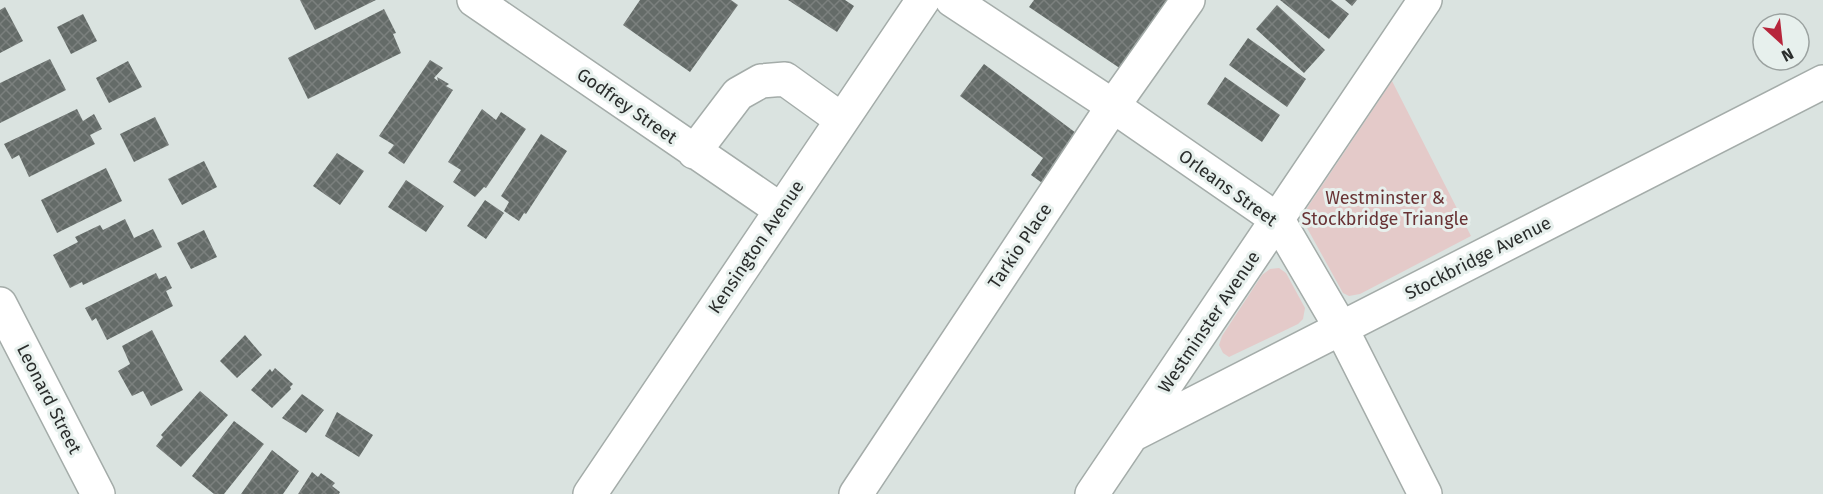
<svg xmlns="http://www.w3.org/2000/svg" width="1823" height="494" viewBox="0 0 1823 494" font-family="'Fira Sans',sans-serif">
	<defs>
		<pattern id="building-cross-hatch" width="8" height="8" patternUnits="userSpaceOnUse" patternTransform="scale(1.5)"><rect width="8" height="8" fill="#646b68"/><path d="M0 0l8 8M0 8l8-8" fill="none" stroke="#7b807e"/></pattern>
	</defs>
	<rect width="100%" height="100%" fill="#dae3e0"/>
	<path fill="#e4cac9" d="M1392,81L1471,236L1360,294L1349,296L1343,293L1306,226L1305,211Z
		M1279,268L1286,273L1305,308L1303,319L1298,324L1229,357L1223,353L1219,345L1222,336L1262,275L1270,269Z"/>
	<path fill="url(#building-cross-hatch)" d="M300,0H376L315,30Z
		M640,0H731L738,5L690,72L623,25Z
		M788,0H845L854,6L837,32Z
		M1034,0H1172L1124,71L1029,7Z
		M1280,0H1331L1349,14L1329,39Z
		M1345,0H1357L1352,6Z
		M1277,5L1325,50L1304,73L1256,29Z
		M5,7L23,41L0,53V10Z
		M384,9L396,33L393,34L401,53L308,99L288,58Z
		M83,14L97,41L71,54L57,27Z
		M1248,38L1306,79L1287,107L1229,65Z
		M50,59L66,90L0,123V83Z
		M430,60L443,68L434,78L438,81L437,77L449,84L446,86L453,90L404,164L388,153L394,145L379,136Z
		M128,61L142,87L109,103L96,78Z
		M984,64L1088,142L1052,190L1031,175L1043,158L960,96Z
		M1225,77L1280,115L1262,142L1207,104Z
		M77,109L83,121L94,114L102,129L90,135L95,144L29,177L19,155L12,159L4,144Z
		M482,109L496,120L501,112L526,129L486,188L484,187L475,197L453,182L461,170L448,162Z
		M155,117L169,145L134,162L120,134Z
		M541,134L567,151L526,214L524,213L519,221L504,211L509,202L501,196Z
		M337,153L364,171L340,205L313,186Z
		M204,161L217,187L182,205L168,179Z
		M106,168L122,201L57,233L41,200Z
		M406,180L444,206L426,232L388,207Z
		M485,200L504,213L486,239L467,226Z
		M125,219L134,238L153,229L162,247L83,285L82,282L70,288L53,255L78,242L75,237L100,225L103,230Z
		M204,230L217,257L191,269L177,243Z
		M156,273L159,279L166,276L172,288L166,291L173,306L107,340L96,318L92,321L85,308Z
		M152,330L183,390L151,406L143,391L132,396L118,371L130,364L122,346Z
		M245,335L262,355L237,378L220,361Z
		M275,368L293,384L290,387L291,389L272,408L251,390L270,369L272,372Z
		M200,391L228,415L181,467L156,446L163,437L161,435Z
		M302,394L324,410L306,433L282,418Z
		M337,412L373,435L359,457L325,436Z
		M234,421L264,444L224,494H214L192,476Z
		M272,450L299,471L283,494H241Z
		M312,472L318,477L321,473L335,483L332,486L340,492L339,494H298Z"/>
	<g fill="none" stroke-linecap="round" stroke-linejoin="round">
		<g stroke="#a4aca9" stroke-width="36">
			<path id="minor" d="M474,0L781,210
				M952,0L1113,106L1278,220L1341,328L1425,494
				M694,152L738,94L761,81L785,79L842,120
				M0,304L98,494
				M1132,435L1823,82
				M590,494L923,0
				M856,494L1113,106L1188,0
				M1092,494L1425,0"/>
		</g>
		<use href="#minor" stroke="#fff" stroke-width="33"/>
	</g>
	<g text-anchor="middle" stroke-width="6" stroke-linejoin="round" paint-order="stroke">
		<g font-size="18" fill="#2a2d2c" stroke="#e7f0ed">
			<text transform="translate(627 106) rotate(35)" y="6">Godfrey Street</text>
			<text transform="translate(1228 188) rotate(36)" y="6">Orleans Street</text>
			<text transform="translate(1020 246) rotate(-56)" y="6">Tarkio Place</text>
			<text transform="translate(756 247) rotate(-56)" y="6">Kensington Avenue</text>
			<text transform="translate(1478 258) rotate(-27)" y="6">Stockbridge Avenue</text>
			<text transform="translate(1209 322) rotate(-56)" y="6">Westminster Avenue</text>
			<text transform="translate(49 399) rotate(63)" y="6">Leonard Street</text>
		</g>
		<g font-size="18" fill="#693335" stroke="#e7f0ed">
			<text x="1385" y="204">Westminster &amp;<tspan x="1385" dy="21">Stockbridge Triangle</tspan></text>
		</g>
	</g>
	<g transform="translate(1781 42) rotate(153)"><circle r="28" fill="#e7f0ed" stroke="#9ba2a0" stroke-width="1.5"/>
	<path d="M0-4.5L10 22L0 15L-10 22Z" fill="#b7263c"/>
	<text y="-9" font-size="16" font-weight="bold" text-anchor="middle" fill="#2a2d2c">N</text>
	</g>
</svg>
